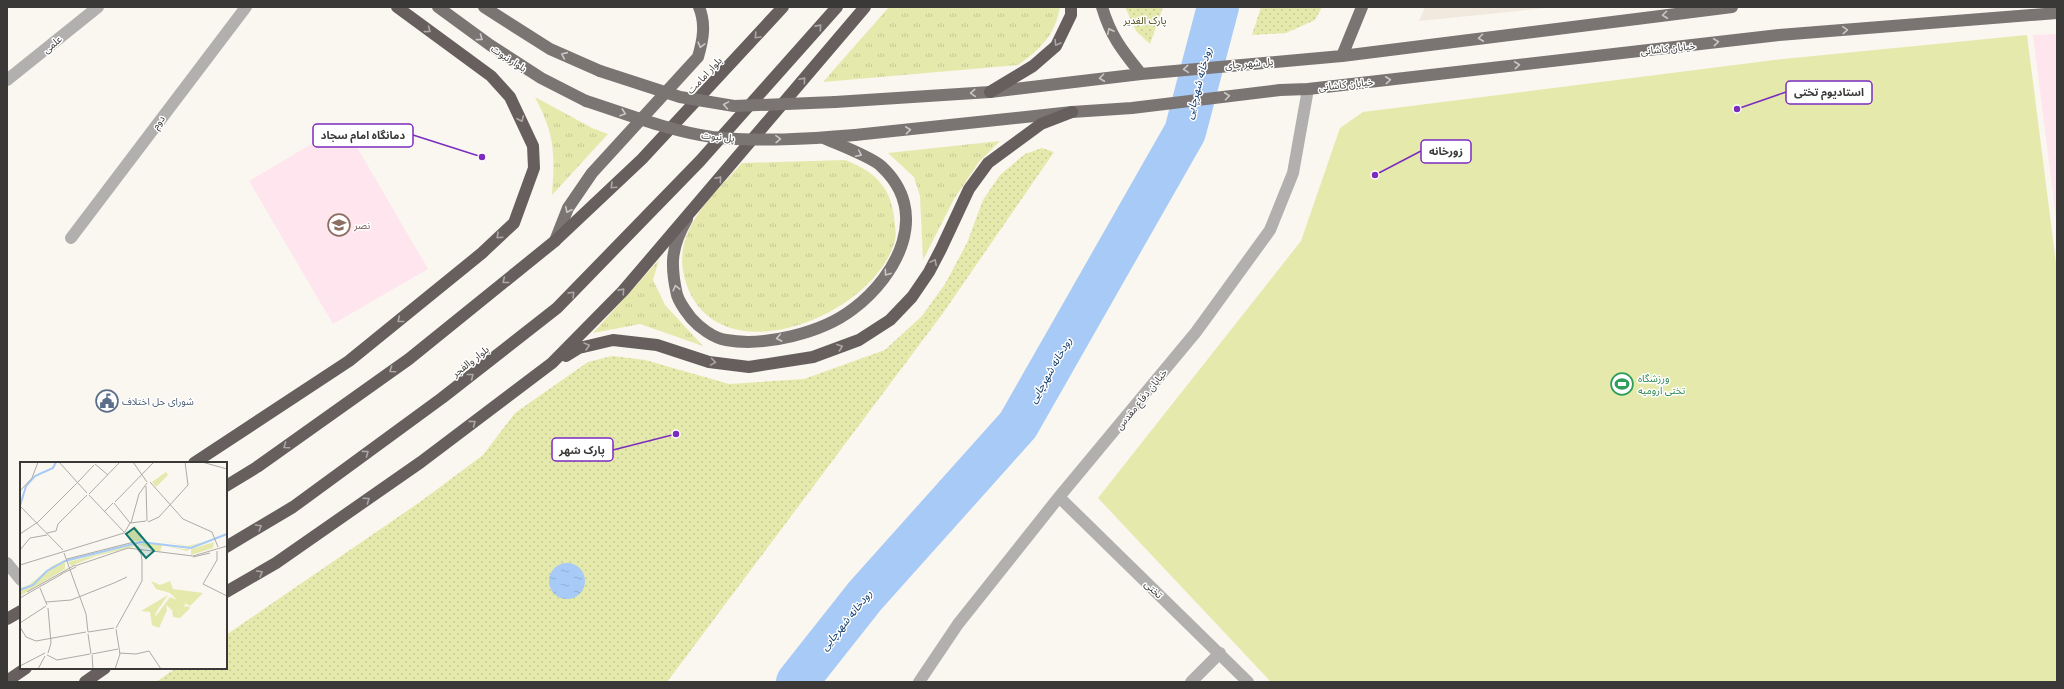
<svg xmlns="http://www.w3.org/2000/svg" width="2064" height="689" viewBox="0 0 2064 689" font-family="Figtree,'Noto Sans Arabic',sans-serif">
	<defs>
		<pattern id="grass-tufts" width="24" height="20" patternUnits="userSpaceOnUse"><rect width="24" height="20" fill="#e5eaac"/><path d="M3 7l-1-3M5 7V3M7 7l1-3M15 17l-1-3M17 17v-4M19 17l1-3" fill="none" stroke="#c5c995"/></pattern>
		<pattern id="park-dots" width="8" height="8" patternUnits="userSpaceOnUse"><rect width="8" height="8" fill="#e5eaac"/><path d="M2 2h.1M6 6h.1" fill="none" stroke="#c5c995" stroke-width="1.8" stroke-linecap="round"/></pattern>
		<pattern id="water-ripples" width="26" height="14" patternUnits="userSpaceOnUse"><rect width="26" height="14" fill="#a7caf7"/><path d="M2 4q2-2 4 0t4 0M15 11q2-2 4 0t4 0" fill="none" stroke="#91aed4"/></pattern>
	</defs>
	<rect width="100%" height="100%" fill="#faf6f0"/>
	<path fill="#f1e9de" d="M1425,7H1557L1419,21Z"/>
	<path fill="#fee5ee" d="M2057,34V225L2033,35Z
		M344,125L428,269L333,324L249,181Z"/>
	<path fill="url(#grass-tufts)" d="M889,7H1060C1055,35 1041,49 1018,65L823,82Z
		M535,97L592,128L608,134L552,195C555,152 555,136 535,97Z
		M1000,141L979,162L954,199L923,260L920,196L914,177L888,153Z
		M845,160C873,171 890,185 894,216C894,223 897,233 895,240C877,312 730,375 690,293C664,237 708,201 742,163Z
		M659,260L653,280L665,305L703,346L640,324L593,333Z"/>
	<path fill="url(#park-dots)" d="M1125,7H1163L1150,44L1136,31Z
		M1261,7H1322L1315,20L1286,33L1252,35Z
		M1042,148L1054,152L943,313L667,682H156L176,668H226V635L420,502L483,455L515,413L588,362L612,356L645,360L729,384L804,379L885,350L922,316L945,284L967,243L983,200L1000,175L1025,154Z"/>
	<path fill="#e5eaac" d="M2027,35L2057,271V682H1271L1098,498L1301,241L1340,128L1363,112L1774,60Z"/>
	<path fill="url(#water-ripples)" d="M549 581a18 18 0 1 1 36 0a18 18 0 1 1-36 0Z"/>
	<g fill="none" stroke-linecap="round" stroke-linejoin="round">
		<path stroke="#a7caf7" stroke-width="42" d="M797,682L865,596L1018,425L1185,132L1218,7"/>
		<path stroke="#b2afaf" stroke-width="12" d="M7,80L98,7
			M71,238L246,7
			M1059,497L1248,682
			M7,563L21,580
			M919,682L958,624L1059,497L1196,332L1270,230L1293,173L1308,89
			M1191,682L1220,653"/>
		<path stroke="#7a7473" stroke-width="12" d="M438,7L490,45L541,78L586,101
			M484,7L550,49L600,71
			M1102,7C1111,37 1122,50 1141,74
			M1342,56L1362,7
			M835,102L990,92L1141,74L1342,56L1732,7
			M855,135L1072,112L1132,108L1280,90L1308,89L1779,35L2057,13
			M687,219C671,247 670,264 677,295C680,304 685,310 691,318C699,327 713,338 726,340C764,347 822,333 853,309C898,275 931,212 881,166C872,157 837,144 824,138
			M555,241L568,208L592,173L698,57C703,40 706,24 699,7"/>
		<path stroke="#665f5e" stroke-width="12" d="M990,92L1033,66L1056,46L1071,15V7
			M566,356L579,348L613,340L657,345L709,362L749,367L813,357L859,340L890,320L912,297L929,272L941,249L969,189L988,163L1041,124L1072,112
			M194,463L349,361L482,253L514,223L534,168L533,146L510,97L491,76L397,7
			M226,486L257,467L409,359L555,241L642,159L783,7
			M226,547L293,507L442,398L557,308L700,161L837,7
			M226,592L276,563L421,462L552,363L623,291L865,7
			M7,619L21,611
			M7,681L26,668
			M85,682L105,668"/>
		<path stroke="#7a7473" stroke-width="12" d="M600,71L680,97L734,106L835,102
			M586,101C627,114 669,131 712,137C759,142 808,139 855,135"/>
	</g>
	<defs><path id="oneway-chevron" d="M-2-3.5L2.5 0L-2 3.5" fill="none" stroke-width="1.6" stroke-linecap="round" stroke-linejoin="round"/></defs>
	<g stroke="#cac7c7">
		<use href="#oneway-chevron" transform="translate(1665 15) rotate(173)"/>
		<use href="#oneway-chevron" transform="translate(1845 30) rotate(-4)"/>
		<use href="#oneway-chevron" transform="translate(1110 31) rotate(-116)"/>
		<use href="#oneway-chevron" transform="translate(480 38) rotate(36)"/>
		<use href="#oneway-chevron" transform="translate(1481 38) rotate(173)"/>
		<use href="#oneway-chevron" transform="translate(1716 42) rotate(-6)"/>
		<use href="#oneway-chevron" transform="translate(701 45) rotate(105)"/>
		<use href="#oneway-chevron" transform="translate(564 55) rotate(-156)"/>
		<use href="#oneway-chevron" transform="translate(1517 65) rotate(-6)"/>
		<use href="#oneway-chevron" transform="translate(1186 69) rotate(175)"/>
		<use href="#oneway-chevron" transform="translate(1102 78) rotate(173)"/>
		<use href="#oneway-chevron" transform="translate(1388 80) rotate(-6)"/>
		<use href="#oneway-chevron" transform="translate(973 93) rotate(176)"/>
		<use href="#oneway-chevron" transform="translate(1227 96) rotate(-7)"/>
		<use href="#oneway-chevron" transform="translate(726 105) rotate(-170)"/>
		<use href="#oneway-chevron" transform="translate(623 113) rotate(19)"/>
		<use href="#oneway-chevron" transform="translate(908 130) rotate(-6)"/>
		<use href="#oneway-chevron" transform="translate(778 139) rotate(-1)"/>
		<use href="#oneway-chevron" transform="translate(859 154) rotate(26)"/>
		<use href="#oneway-chevron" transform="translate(568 210) rotate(116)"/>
		<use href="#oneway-chevron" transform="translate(887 273) rotate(126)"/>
		<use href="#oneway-chevron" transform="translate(676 288) rotate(-104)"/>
		<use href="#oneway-chevron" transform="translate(779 338) rotate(169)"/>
	</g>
	<g stroke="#aba7a6">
		<use href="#oneway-chevron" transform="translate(819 27) rotate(-48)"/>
		<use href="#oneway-chevron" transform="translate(428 30) rotate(37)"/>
		<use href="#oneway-chevron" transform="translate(757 36) rotate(133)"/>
		<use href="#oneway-chevron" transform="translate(1057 43) rotate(121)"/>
		<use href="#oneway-chevron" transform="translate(803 80) rotate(-49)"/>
		<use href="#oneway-chevron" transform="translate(521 119) rotate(65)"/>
		<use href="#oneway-chevron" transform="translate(719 179) rotate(-49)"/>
		<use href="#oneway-chevron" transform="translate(613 186) rotate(137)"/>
		<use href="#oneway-chevron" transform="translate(499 236) rotate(137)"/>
		<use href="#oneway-chevron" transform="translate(934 262) rotate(-62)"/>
		<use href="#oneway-chevron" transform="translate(505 281) rotate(141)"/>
		<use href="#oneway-chevron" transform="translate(622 291) rotate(-48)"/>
		<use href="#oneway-chevron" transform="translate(572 294) rotate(-45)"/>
		<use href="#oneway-chevron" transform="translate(400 320) rotate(141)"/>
		<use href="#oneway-chevron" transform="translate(587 346) rotate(-15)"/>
		<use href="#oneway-chevron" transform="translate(840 347) rotate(-20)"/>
		<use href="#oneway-chevron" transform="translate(713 362) rotate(9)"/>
		<use href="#oneway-chevron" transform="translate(392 370) rotate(145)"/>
		<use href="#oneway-chevron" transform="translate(471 376) rotate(-38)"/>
		<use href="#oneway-chevron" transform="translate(473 423) rotate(-37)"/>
		<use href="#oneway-chevron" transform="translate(286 446) rotate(145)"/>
		<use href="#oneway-chevron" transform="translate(366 453) rotate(-36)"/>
		<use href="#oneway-chevron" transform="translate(367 500) rotate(-35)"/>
		<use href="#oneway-chevron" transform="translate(259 527) rotate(-31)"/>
		<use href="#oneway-chevron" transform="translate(260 573) rotate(-30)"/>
	</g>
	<defs>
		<g id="school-ring" transform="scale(1.15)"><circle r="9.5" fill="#fff" stroke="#8d6e63" stroke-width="1.5"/><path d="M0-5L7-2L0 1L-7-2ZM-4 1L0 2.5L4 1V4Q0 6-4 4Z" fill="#8d6e63"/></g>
		<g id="stadium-ring" transform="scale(1.15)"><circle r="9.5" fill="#fff" stroke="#2e9e5b" stroke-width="1.5"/><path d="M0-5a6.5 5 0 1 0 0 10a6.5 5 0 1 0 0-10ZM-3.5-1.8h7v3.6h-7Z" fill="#2e9e5b"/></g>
		<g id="civic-ring" transform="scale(1.15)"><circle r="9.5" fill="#fff" stroke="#5c6f8a" stroke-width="1.5"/><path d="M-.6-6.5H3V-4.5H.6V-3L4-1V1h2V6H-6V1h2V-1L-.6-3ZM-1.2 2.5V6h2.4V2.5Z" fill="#5c6f8a"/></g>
	</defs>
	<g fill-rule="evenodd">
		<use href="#school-ring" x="339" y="225"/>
		<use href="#stadium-ring" x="1622" y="384"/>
		<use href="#civic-ring" x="107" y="401"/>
	</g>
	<g text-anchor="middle" stroke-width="3" stroke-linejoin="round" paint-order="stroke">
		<g font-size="10" fill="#444611" stroke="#fff">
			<text x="1145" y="24">پارک الغدیر</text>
		</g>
		<g font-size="10" fill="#3b3937" stroke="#fff">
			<text transform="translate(52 44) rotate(-39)" y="4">علمی</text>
			<text transform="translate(1668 48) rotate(-6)" y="4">خیابان کاشانی</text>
			<text transform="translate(509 58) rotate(33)" y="4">بلوار نبوت</text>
			<text transform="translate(1249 63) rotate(-5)" y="4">پل شهر چای</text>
			<text transform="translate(704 75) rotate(-47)" y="4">بلوار امامت</text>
			<text transform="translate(1346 84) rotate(-6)" y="4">خیابان کاشانی</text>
			<text transform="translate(158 122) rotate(-53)" y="4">دوم</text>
			<text transform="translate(718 136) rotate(6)" y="4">پل نبوت</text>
			<text transform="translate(470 361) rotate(-38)" y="4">بلوار والفجر</text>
			<text transform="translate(1141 399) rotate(-51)" y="4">خیابان دفاع مقدس</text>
			<text transform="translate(1154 589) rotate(44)" y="4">تختی</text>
		</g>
		<g font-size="10" fill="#785e54" stroke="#fff" text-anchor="start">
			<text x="354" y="229">نصر</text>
		</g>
		<g font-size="10" fill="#27864d" stroke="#fff" text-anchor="start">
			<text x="1638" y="382">ورزشگاه<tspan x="1638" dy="12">تختی ارومیه</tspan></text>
		</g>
		<g font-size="10" fill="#4e5e75" stroke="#fff" text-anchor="start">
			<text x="122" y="405">شورای حل اختلاف</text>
		</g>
		<g font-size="11" font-style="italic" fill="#0f3a6c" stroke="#fff">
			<text transform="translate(1198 83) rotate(-75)" y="4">رودخانه شهرچایی</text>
			<text transform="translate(1050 370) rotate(-60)" y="4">رودخانه شهرچایی</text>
			<text transform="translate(846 620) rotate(-51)" y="4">رودخانه شهرچایی</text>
		</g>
	</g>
	<g transform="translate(20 462)">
		<rect width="207" height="207" fill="#faf6f0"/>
		<path d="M146,10L148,13L136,25L132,20ZM134,77L167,84L193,78L169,85ZM194,80L193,86L171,93V87ZM134,81L163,87H170L167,89L142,83L140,90L118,82ZM116,82L113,85L76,94L51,104L48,100ZM45,98V107L0,134V126L9,123L32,104ZM131,119L140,123L150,119L153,127L183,131L170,144L164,140L166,142L163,145L168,144L170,146L160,156L153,155L152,148L146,143L147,148L139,166L132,163L130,150L121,149L148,133L137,149L135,153L136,154L150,135L157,138L150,131L136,127Z" fill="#e5eaac"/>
		<path d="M115,64L122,73L121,79H114L107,72Z" fill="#e5eaac"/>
		<path fill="none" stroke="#a7caf7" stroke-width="2" d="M0,44L6,24L15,14L33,6L36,0M0,128L13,123L27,109L45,99L121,80L171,86L207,72"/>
		<path fill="none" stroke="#aeaaa6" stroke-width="1" d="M39,0L67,31M113,0L127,20M182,0L207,7M75,2L88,13M58,20L74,3M130,20L163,57L192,70L198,85M126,24L127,59M0,29L12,16L18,0M69,32L100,0M69,33L122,89M95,40L134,0M94,41L110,61M0,44L43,88M84,50L93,41M128,60L139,55L168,23L165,0M111,61L119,32L127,21M105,70L110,61L126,59M27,71L36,69L38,62L67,33M0,72L18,60L57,21M117,87L121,92L122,98M0,88L10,76L27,73M197,89V98L183,122L207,134M44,91L66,152L68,170M173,95L190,91M47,97L114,80M0,103L104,71M55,104L108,86L173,94L207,84M41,112L56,105M94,121L107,115M20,126L27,143M7,130L55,103M0,136L42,112M26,140L51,138L94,121M0,161L26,144M0,165L6,175L16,179L66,170M96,166L122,119V98M68,170L94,166M68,172L71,192M28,191L31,181L28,146M99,191L116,192L129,189L141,207M72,192L98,187M27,193L37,198L70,192M72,193L73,207M0,204L25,191M18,207L25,194M95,207L100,192L96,167"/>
		<path fill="#0f766e" fill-opacity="0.15" stroke="#0f766e" stroke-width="2" d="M114,66L134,89L126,96L106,72Z"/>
		<rect width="207" height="207" fill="none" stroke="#3b3937" stroke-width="2"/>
	</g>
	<path fill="none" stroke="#7b2cbf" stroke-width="1.5" d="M1737 109L1786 92M482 157L413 135M1375 175L1421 151M676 434L613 450"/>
	<g fill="#7b2cbf" stroke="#fff" stroke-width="1.5">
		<circle cx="1737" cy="109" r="4"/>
		<circle cx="482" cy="157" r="4"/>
		<circle cx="1375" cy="175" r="4"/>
		<circle cx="676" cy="434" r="4"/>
	</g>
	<g fill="#fff" stroke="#7b2cbf" stroke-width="1.5">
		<rect x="1786" y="81" width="86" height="23" rx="4"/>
		<rect x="313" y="124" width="100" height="23" rx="4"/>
		<rect x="1421" y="140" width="50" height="23" rx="4"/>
		<rect x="552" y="438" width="61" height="23" rx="4"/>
	</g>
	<g font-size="11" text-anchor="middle" font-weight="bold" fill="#3b3937">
		<text x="1829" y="96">استادیوم تختی</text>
		<text x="363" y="139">دمانگاه امام سجاد</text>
		<text x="1446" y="155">زورخانه</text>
		<text x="582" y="454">پارک شهر</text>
	</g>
	<rect width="2064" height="689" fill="none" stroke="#3b3937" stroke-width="16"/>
</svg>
